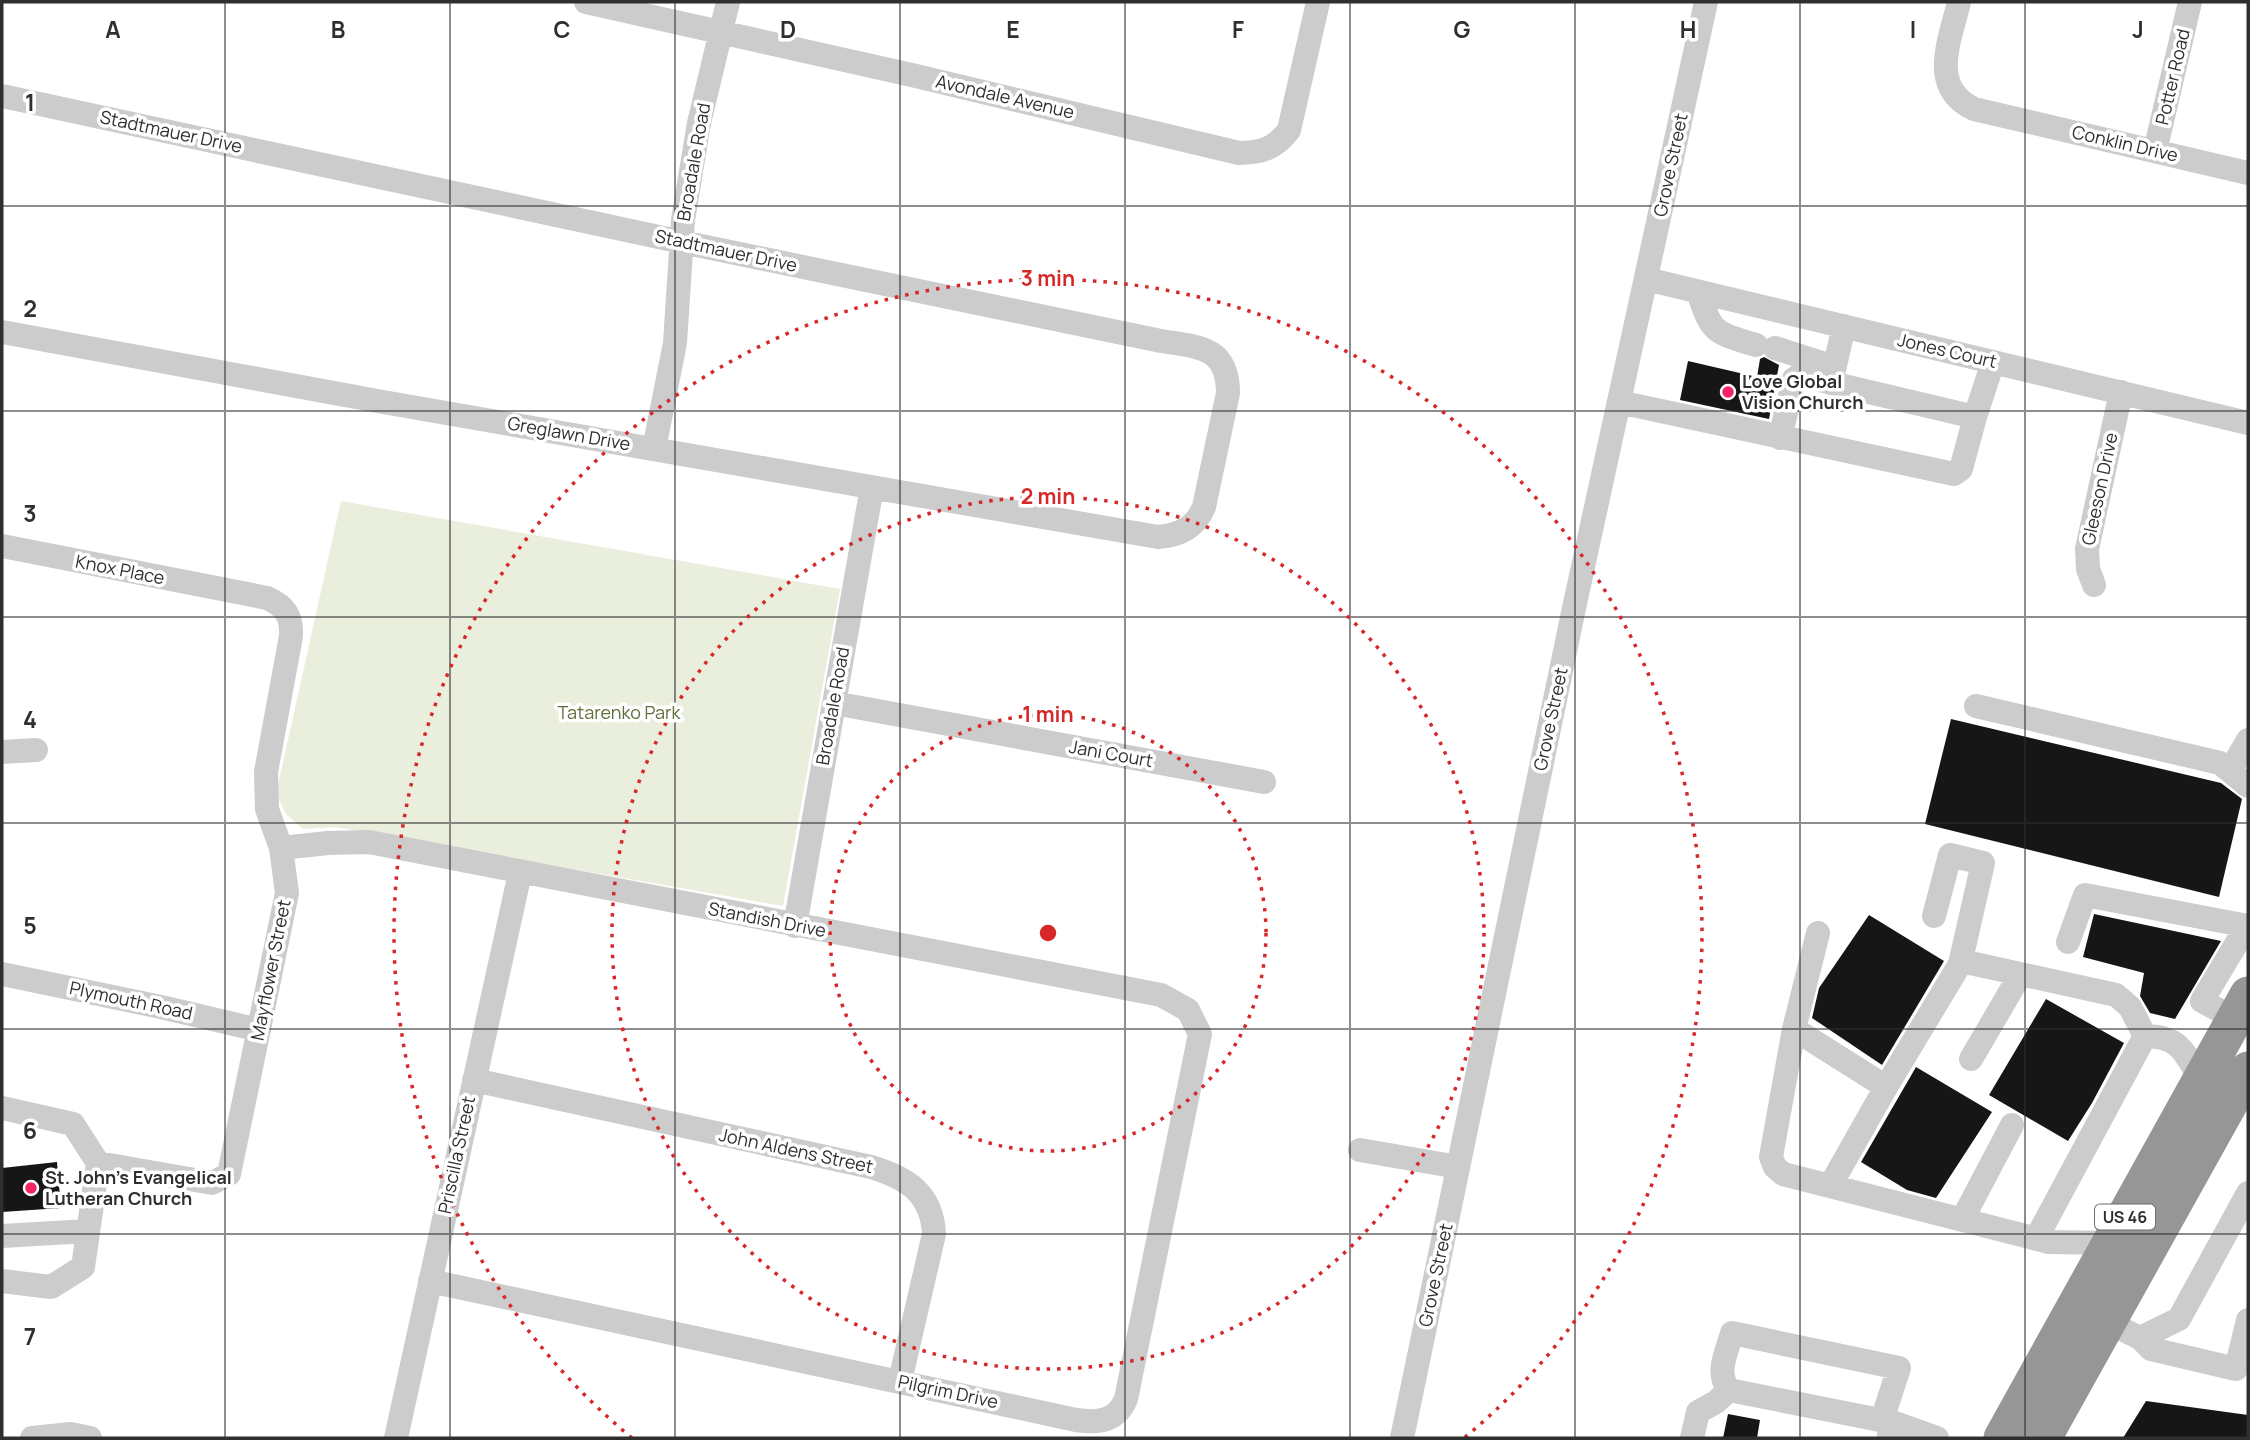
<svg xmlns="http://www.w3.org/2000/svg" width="2250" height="1440" viewBox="0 0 2250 1440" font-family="Manrope,sans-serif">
	<rect width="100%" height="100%" fill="#fff"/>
	<path fill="#eaeedc" d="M341,501L840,589L783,906L336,827L303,829L286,814L276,794Z"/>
	<path fill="#161616" d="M1764,357L1779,365L1769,419L1680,400L1688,361L1757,377L1760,359Z
		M1951,719L2221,783L2242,799L2219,897L1925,824Z
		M2094,914L2221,941L2175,1019L2150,1013L2140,996L2144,973L2083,957Z
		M1869,915L1944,961L1882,1065L1812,1018L1819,988Z
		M2046,999L2124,1043L2092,1103L2068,1141L1989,1095Z
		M1916,1067L1992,1112L1936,1198L1907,1190L1861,1162Z
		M57,1162L61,1208L2,1212V1168Z
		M2146,1401L2248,1415V1438H2123Z
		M1728,1414L1760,1420L1757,1438H1723Z"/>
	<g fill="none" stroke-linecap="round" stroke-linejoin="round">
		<path stroke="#ccc" stroke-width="24" d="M586,2L916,76L1239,153C1261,153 1276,148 1289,130L1318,2
			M1959,2C1950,41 1928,87 1974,109L2248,173
			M2,96L682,242L1161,341C1198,347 1228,346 1228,393L1204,507C1195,528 1180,535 1158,537L383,402L2,332
			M2155,151L2190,2
			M1646,279L2248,423
			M1698,292C1712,334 1714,332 1756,345
			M1844,326L1831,383L1975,417L1993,362
			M1775,348L1834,367
			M1619,402L1954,474L1961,469L1975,417
			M1780,438L1794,379L1800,375L1831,383
			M654,449L675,343L683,220L699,123L728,2
			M2,546L267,598C285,606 292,616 291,636L266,772L267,809L281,848L287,893L229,1174L212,1183L98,1163L83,1267L51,1287L2,1281
			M2094,585L2088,569L2087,549L2121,392
			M834,703L1264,782
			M1976,706L2220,763L2248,786
			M2,752L36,750
			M2230,771L2248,740
			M281,848L328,843L369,842L1161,995L1188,1010L1200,1034L1126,1399C1116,1422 1098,1423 1076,1420L430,1281
			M795,926L872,487
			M1818,933L1794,1029L1771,1157L1775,1167L1783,1174L2049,1242L2111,1243
			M2068,942L2085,895L2248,926
			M1961,961L2116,995L2130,1007L2145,1036L2036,1239
			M2,974L161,1007L259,1030
			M2235,1019L2202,1001L2247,926
			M1794,1029L1886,1087L1960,964L1983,863L1950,855L1934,916
			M2145,1036C2179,1036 2185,1052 2200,1079
			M1971,1059L2020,975
			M474,1080L871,1167C907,1178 932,1193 934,1234L900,1381
			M2,1108L73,1124L98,1163
			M1360,1150L1458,1167
			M1830,1186L1886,1087
			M1962,1220L2012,1125
			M2,1236L88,1231
			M2107,1322L2140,1338L2179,1319L2248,1193
			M2140,1338L2151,1349L2236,1369L2248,1320
			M1882,1420L1899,1368L1732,1333C1727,1352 1715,1373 1729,1390L1895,1423
			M1889,1435L1895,1423L1937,1438
			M32,1438L71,1434L90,1438
			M396,1438L520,873
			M1402,1438L1574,608L1706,2
			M1692,1438L1698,1412L1716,1402L1729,1390"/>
		<path stroke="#969696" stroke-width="37" d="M2002,1438L2248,995
			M2043,1438L2248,1070"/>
	</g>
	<path fill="none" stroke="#2f2f2f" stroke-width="2" stroke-opacity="0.55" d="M225,2V1438M450,2V1438M675,2V1438M900,2V1438M1125,2V1438M1350,2V1438M1575,2V1438M1800,2V1438M2025,2V1438M2,206H2248M2,411H2248M2,617H2248M2,823H2248M2,1029H2248M2,1234H2248"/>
	<g fill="none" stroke="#d62828" stroke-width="3.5" stroke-dasharray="3.5 7">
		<circle cx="1048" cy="933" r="218"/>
		<circle cx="1048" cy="933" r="436"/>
		<path d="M632 1438A654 654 0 1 1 1464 1438"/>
	</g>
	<g fill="#f42464" stroke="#fff" stroke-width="2.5">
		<circle cx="1728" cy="392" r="7"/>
		<circle cx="31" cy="1188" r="7"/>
	</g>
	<g text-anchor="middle" stroke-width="7" stroke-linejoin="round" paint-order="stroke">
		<rect fill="#fff" stroke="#6d6d6d" stroke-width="2" x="2095" y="1204.5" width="60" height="25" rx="5"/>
		<g font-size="16" font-weight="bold" fill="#2f2f2f">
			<text x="2125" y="1223">US 46</text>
		</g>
		<g font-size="18" fill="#2f2f2f" stroke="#fff">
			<text transform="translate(2173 77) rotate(-77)" y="6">Potter Road</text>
			<text transform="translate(1005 97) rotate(13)" y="6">Avondale Avenue</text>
			<text transform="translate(171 132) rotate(12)" y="6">Stadtmauer Drive</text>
			<text transform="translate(2125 144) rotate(13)" y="6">Conklin Drive</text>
			<text transform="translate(694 162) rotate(-80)" y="6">Broadale Road</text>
			<text transform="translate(1671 165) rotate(-78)" y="6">Grove Street</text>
			<text transform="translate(726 251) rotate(12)" y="6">Stadtmauer Drive</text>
			<text transform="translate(1947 351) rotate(13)" y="6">Jones Court</text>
			<text transform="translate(569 434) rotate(10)" y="6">Greglawn Drive</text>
			<text transform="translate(2100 489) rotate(-78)" y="6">Gleeson Drive</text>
			<text transform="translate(120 570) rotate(11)" y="6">Knox Place</text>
			<text transform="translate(833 706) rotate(-80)" y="6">Broadale Road</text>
			<text transform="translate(1551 719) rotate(-78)" y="6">Grove Street</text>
			<text transform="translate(1111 754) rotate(10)" y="6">Jani Court</text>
			<text transform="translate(767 920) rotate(11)" y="6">Standish Drive</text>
			<text transform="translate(271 970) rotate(-79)" y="6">Mayflower Street</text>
			<text transform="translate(131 1001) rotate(12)" y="6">Plymouth Road</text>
			<text transform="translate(796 1151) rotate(12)" y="6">John Aldens Street</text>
			<text transform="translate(457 1155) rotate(-78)" y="6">Priscilla Street</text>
			<text transform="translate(1436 1275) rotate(-78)" y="6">Grove Street</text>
			<text transform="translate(948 1392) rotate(12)" y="6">Pilgrim Drive</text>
		</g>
		<g font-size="18" font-weight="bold" fill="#2f2f2f" stroke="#fff" text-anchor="start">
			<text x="1742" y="388">Love Global<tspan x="1742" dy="21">Vision Church</tspan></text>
			<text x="45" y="1184">St. John's Evangelical<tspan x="45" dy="21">Lutheran Church</tspan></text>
		</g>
		<g font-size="18" fill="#5f6f39" stroke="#fff">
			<text x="619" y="719">Tatarenko Park</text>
		</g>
	</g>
	<g font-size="23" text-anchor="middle" font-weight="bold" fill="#2f2f2f" stroke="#fff" stroke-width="7" stroke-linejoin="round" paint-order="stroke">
		<text x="113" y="38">A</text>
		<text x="338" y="38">B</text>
		<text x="562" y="38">C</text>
		<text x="788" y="38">D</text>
		<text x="1013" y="38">E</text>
		<text x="1238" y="38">F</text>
		<text x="1462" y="38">G</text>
		<text x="1688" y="38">H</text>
		<text x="1913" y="38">I</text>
		<text x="2138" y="38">J</text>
		<text x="30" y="111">1</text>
		<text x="30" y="317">2</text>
		<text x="30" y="522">3</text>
		<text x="30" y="728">4</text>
		<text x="30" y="934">5</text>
		<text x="30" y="1139">6</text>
		<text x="30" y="1345">7</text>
	</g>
	<circle cx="1048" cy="933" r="10" fill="#d62828" stroke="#fff" stroke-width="3.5"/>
	<g font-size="21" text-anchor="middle" font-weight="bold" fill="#d62828" stroke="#fff" stroke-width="7" stroke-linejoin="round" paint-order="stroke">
		<text x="1048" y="286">3 min</text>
		<text x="1048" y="504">2 min</text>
		<text x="1048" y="722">1 min</text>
	</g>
	<rect width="2250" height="1440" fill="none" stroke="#2f2f2f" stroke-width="7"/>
</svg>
